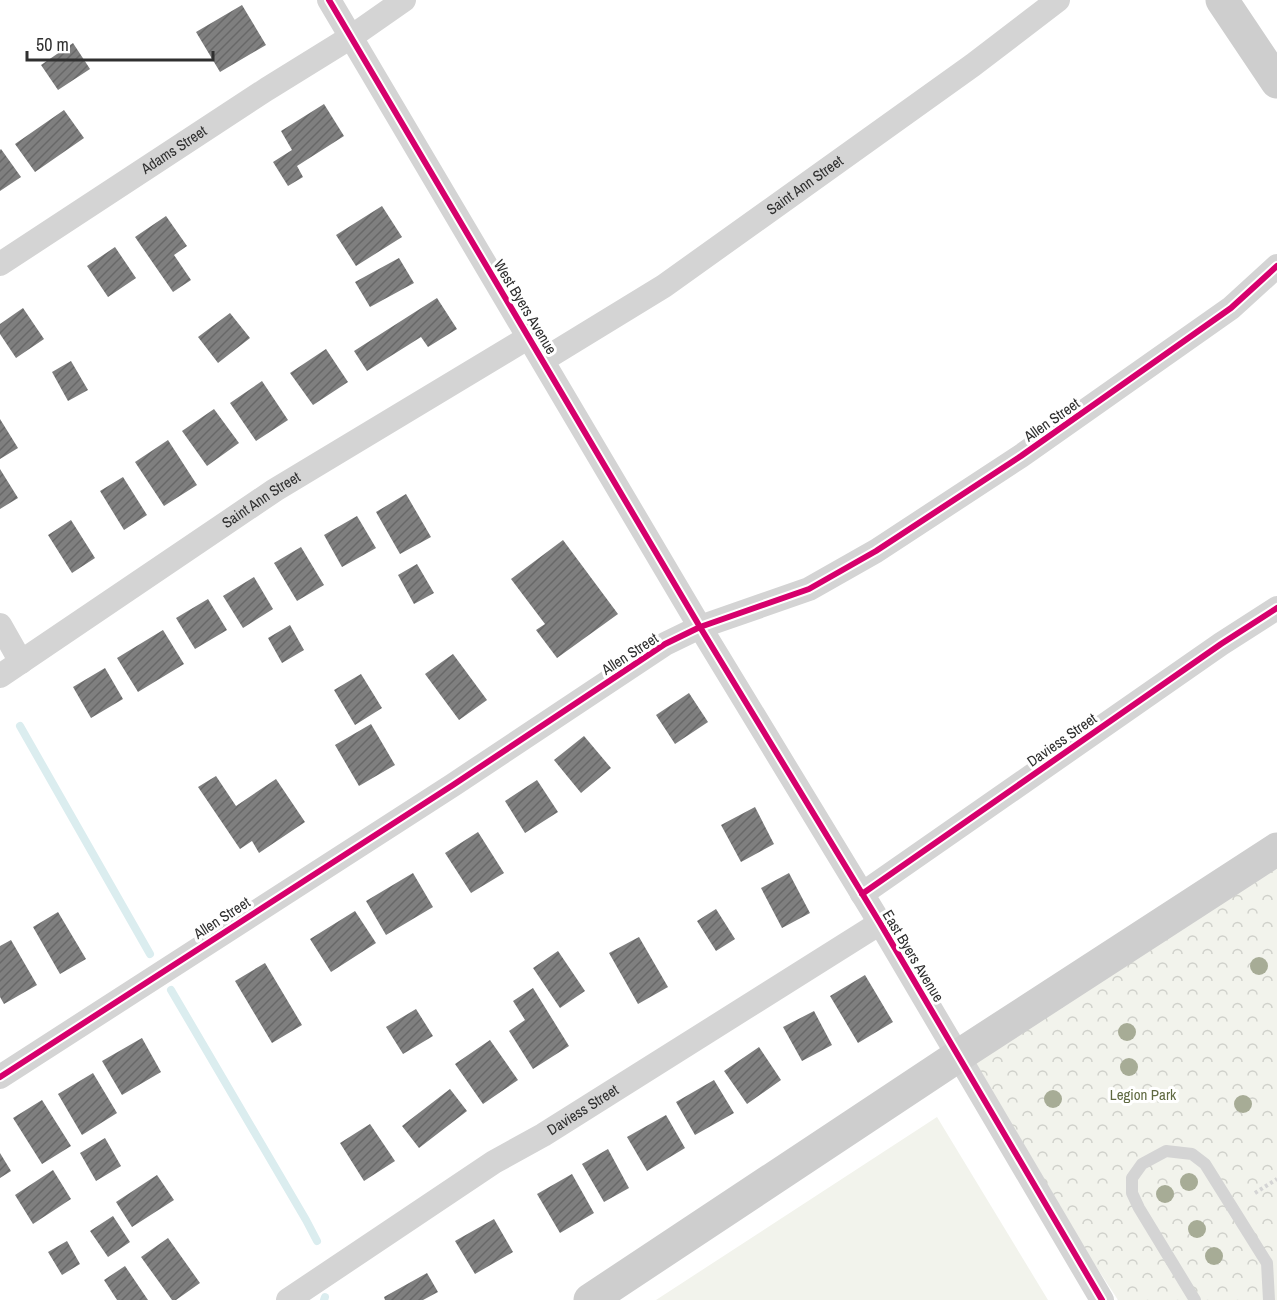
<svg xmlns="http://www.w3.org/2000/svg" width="1277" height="1300" viewBox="0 0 1277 1300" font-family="'Archivo Narrow',sans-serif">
	<defs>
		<pattern id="park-crowns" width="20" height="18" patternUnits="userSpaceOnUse" patternTransform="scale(1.5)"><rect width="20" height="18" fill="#f2f3ec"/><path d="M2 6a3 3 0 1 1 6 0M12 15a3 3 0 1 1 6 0" fill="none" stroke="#d0d1cb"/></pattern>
		<pattern id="building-hatch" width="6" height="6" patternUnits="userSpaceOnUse" patternTransform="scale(1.5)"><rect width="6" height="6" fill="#7f7f7f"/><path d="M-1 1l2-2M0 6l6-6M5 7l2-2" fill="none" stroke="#686868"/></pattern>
	</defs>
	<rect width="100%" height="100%" fill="#fff"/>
	<path fill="#f2f3ec" d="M937,1117L1048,1300H656Z"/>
	<path fill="url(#park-crowns)" d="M1277,849V1300H1118L958,1056Z"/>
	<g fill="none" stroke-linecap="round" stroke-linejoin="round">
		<path stroke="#dbedef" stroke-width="8" d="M20,726L150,954
			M171,990L306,1220L317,1241
			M324,1300L325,1297"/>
	</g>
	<path fill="url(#building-hatch)" d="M242,5L266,45L220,72L196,32Z
		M73,43L90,69L58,90L41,65Z
		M324,104L344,136L297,166L303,177L288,186L273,162L292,150L281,131Z
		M64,110L84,138L35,172L15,144Z
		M1,149L21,177L0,191V150Z
		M382,206L402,237L356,266L336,235Z
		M166,216L187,246L174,255L191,280L173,292L135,237Z
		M115,247L136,278L108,297L87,266Z
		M399,258L414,283L370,307L355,282Z
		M437,298L457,329L428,347L421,337L367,371L354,351Z
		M23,308L44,339L16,358L0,334V324Z
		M230,313L250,338L218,363L198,337Z
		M326,349L348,382L313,405L290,373Z
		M71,361L88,390L68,401L52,372Z
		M262,381L288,420L256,441L230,403Z
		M214,409L239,443L207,466L182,431Z
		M0,419L18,448L0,459Z
		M168,440L197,485L164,506L135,462Z
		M0,469L18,498L0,509Z
		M123,477L147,515L124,530L100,491Z
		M406,494L431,537L400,554L376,512Z
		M357,516L376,548L342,567L324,535Z
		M71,520L95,558L72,573L48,535Z
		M563,540L618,614L557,658L536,630L545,624L511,579Z
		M301,547L324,585L297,601L274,563Z
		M417,564L434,593L414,604L398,575Z
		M254,577L273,609L243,628L223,596Z
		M208,599L227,630L195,649L176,618Z
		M290,625L304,650L282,663L268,638Z
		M163,630L184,664L138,692L117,658Z
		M453,654L487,700L459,720L425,674Z
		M105,668L123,699L91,718L73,687Z
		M361,674L382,708L355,725L334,690Z
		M689,693L708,722L675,744L656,715Z
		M371,724L395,765L359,786L335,745Z
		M584,736L611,768L581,793L554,760Z
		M216,776L236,806L276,779L305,822L259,853L252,841L240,849L198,787Z
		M537,780L558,812L525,833L505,801Z
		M755,807L774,844L741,862L721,825Z
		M478,832L504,873L471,893L445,853Z
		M413,873L433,907L386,935L366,901Z
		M789,873L810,913L782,928L761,888Z
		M716,909L735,939L716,951L697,921Z
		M355,911L376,943L331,972L310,939Z
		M58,912L86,959L60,974L33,927Z
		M639,937L668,987L638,1004L609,953Z
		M11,940L37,985L4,1004L0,997V946Z
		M558,951L585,991L560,1008L533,968Z
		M265,963L302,1025L272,1043L235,981Z
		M865,975L893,1022L858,1043L830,996Z
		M533,988L569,1046L533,1069L509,1031L525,1020L513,1001Z
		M416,1009L433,1036L403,1054L386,1027Z
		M814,1011L832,1045L802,1061L783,1027Z
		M142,1038L161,1072L122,1095L102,1061Z
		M490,1040L518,1080L483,1104L455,1064Z
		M759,1047L781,1080L747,1104L724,1071Z
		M93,1073L117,1113L82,1135L58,1094Z
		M714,1080L734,1113L695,1135L676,1102Z
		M450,1089L467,1111L419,1148L402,1126Z
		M42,1100L71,1146L42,1164L13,1118Z
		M666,1115L685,1148L647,1171L627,1137Z
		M370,1124L395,1161L364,1181L340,1143Z
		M105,1138L121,1166L96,1181L80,1153Z
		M608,1149L629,1188L604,1202L582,1164Z
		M0,1153L11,1171L0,1178Z
		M53,1170L71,1199L33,1224L15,1195Z
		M572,1174L594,1213L560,1233L537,1194Z
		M157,1175L174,1200L132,1227L116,1202Z
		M113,1216L130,1242L108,1257L90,1231Z
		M494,1219L513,1252L475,1274L455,1241Z
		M168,1238L200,1283L176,1300H172L141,1257Z
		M67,1241L80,1264L62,1275L48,1252Z
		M125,1266L148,1300H117L104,1280Z
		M427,1273L438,1292L423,1300H385L384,1297Z"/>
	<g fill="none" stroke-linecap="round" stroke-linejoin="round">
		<path stroke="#d4d4d4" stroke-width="4" stroke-dasharray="3 3" stroke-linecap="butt" d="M1255,1193L1277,1179"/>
		<path stroke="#d4d4d4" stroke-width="12" d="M1195,1300L1139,1208L1132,1193V1178L1142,1164L1166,1151L1192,1154L1205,1164L1267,1263L1269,1300"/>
		<g stroke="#d4d4d4" stroke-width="24">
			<path d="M329,0L700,627L880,923L1102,1300"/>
			<path id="s1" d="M0,264L267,89L351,37L404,0"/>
			<path id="s2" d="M543,360L664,286L973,65L1058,0"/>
			<path d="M0,625L21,662"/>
			<path id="s3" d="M0,676L275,490L529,337"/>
			<path d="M862,894L1221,644L1277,608"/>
			<path d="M0,1077L453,785L665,644L700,627L809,589L876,551L1021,456L1231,308L1277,266"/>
			<path id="s4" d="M288,1300L494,1162L543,1135L880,923"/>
		</g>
		<path stroke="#cecece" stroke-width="33" d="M1222,0L1277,82
			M590,1300L958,1056L1277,849"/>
		<g stroke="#fff" stroke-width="10">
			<path id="cycleway" d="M329,0L700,627L880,923L1102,1300
				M862,894L1221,644L1277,608
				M0,1077L453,785L665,644L700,627L809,589L876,551L1021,456L1231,308L1277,266"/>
		</g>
		<use href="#cycleway" stroke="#d6006c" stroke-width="6"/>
	</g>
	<g fill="#a7ac96">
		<circle cx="1259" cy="966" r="9"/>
		<circle cx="1127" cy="1032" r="9"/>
		<circle cx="1129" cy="1067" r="9"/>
		<circle cx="1053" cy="1099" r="9"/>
		<circle cx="1243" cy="1104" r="9"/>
		<circle cx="1189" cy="1182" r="9"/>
		<circle cx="1165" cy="1194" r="9"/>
		<circle cx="1197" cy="1229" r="9"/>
		<circle cx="1214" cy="1256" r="9"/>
	</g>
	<g text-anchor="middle" stroke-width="6" stroke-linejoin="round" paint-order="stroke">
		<g font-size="15" fill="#303030" stroke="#fff">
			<text dy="5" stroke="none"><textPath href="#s1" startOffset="208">Adams Street</textPath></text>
			<text dy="5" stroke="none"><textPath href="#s2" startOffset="315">Saint Ann Street</textPath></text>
			<text transform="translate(525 307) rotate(59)" y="5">West Byers Avenue</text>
			<text transform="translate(1052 420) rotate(-35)" y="5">Allen Street</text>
			<text dy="5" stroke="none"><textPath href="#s3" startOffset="315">Saint Ann Street</textPath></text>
			<text transform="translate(630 654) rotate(-33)" y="5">Allen Street</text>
			<text transform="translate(1062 740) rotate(-35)" y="5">Daviess Street</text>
			<text transform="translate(222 918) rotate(-33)" y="5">Allen Street</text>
			<text transform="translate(913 956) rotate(59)" y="5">East Byers Avenue</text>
			<text dy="5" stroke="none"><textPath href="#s4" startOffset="351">Daviess Street</textPath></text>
		</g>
		<g font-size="15" fill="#5f6941" stroke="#fff">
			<text x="1143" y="1100">Legion Park</text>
		</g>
	</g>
	<path d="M27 51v9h186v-9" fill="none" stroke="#303030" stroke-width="3"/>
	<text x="36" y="51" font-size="18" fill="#303030" stroke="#ffffff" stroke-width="4.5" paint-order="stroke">50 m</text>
</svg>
